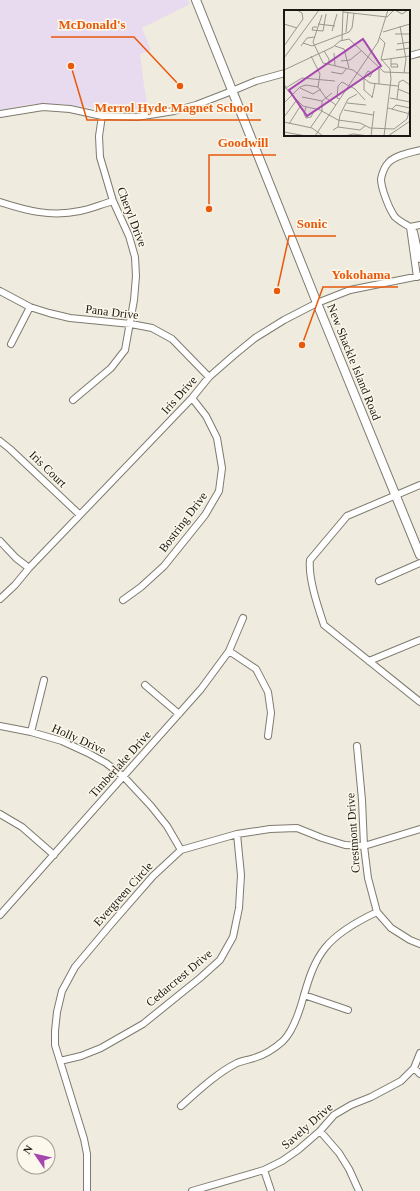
<svg xmlns="http://www.w3.org/2000/svg" width="420" height="1191" viewBox="0 0 420 1191" font-family="'Times New Roman',serif">
	<rect width="100%" height="100%" fill="#efebde"/>
	<path fill="#e9dbef" d="M0,0H188L190,4L142,28L151,50L140,54L143,78L148,108L110,110L61,104H32L0,110Z"/>
	<g fill="none" stroke-linecap="round" stroke-linejoin="round">
		<g stroke="#7e7a6f" stroke-width="8">
			<path id="minor" d="M409,56L420,53
				M0,114L43,107L70,109L102,116L137,117L174,111L196,105L232,91L256,81L285,73
				M420,150C410,153 396,155 389,162C385,166 382,174 381,179C381,188 389,209 395,217C399,221 405,224 410,227L420,225
				M0,202C28,211 51,217 80,211C91,209 102,204 113,201
				M410,227L417,277
				M414,232L420,259
				M0,291L30,307L49,313L70,318L131,324L152,328L172,339L209,377
				M11,344L30,307
				M73,400L111,368L125,350L134,300L136,276L135,257L129,236L113,201L100,157L99,136L102,116
				M0,441L10,449L80,515
				M420,485L347,516L310,560C308,578 318,607 324,625L420,702
				M0,541L16,558L29,568
				M379,581L420,563
				M0,599L15,585L29,568L192,398L209,377L233,356L255,338L284,320L317,303L350,290L420,276
				M123,600L141,587L164,566L205,515L219,491L222,468L217,438L206,416L192,398
				M229,651L256,669L268,692L271,713L268,736
				M369,661L420,640
				M145,685L179,714
				M0,726L31,732L62,741L88,753L106,763L124,777L151,806L167,826L181,850
				M31,732L44,680
				M357,746L362,800L364,846L368,878L377,912L391,928L410,940L420,944
				M0,814L22,827L54,855
				M0,915L201,689L229,651L243,618
				M304,995L348,1010
				M60,1061L81,1056L101,1048L143,1024L200,978L220,960L233,937L239,908L241,875L237,834
				M414,1068L420,1074
				M181,1106C198,1091 217,1073 237,1063C242,1061 248,1060 254,1058C265,1055 274,1049 283,1041C294,1030 300,1010 304,995C309,978 314,962 325,948C337,933 360,920 377,912
				M320,1131L339,1153L349,1169L359,1191
				M264,1170L271,1191
				M87,1191V1154L84,1139L55,1045V1031L57,1012L62,991L75,967L112,923L153,876L181,850L237,834L270,829L297,828L322,838L345,845L364,846L420,829
				M192,1191L264,1170L282,1161L298,1150L320,1131L334,1115L351,1105L371,1097L401,1081L414,1068L420,1053"/>
		</g>
		<g stroke="#7e7a6f" stroke-width="10">
			<path id="major" d="M196,0L317,303L420,555"/>
		</g>
		<use href="#minor" stroke="#fff" stroke-width="6"/>
		<use href="#major" stroke="#fff" stroke-width="8"/>
	</g>
	<g text-anchor="middle" stroke-width="3" stroke-linejoin="round" paint-order="stroke">
		<g font-size="12" fill="#1a1814" stroke="#fcf8eb">
			<text transform="translate(132 217) rotate(69)" y="4">Cheryl Drive</text>
			<text transform="translate(112 312) rotate(7)" y="4">Pana Drive</text>
			<text transform="translate(354 362) rotate(68)" y="4">New Shackle Island Road</text>
			<text transform="translate(179 395) rotate(-48)" y="4">Iris Drive</text>
			<text transform="translate(48 469) rotate(44)" y="4">Iris Court</text>
			<text transform="translate(183 522) rotate(-53)" y="4">Bostring Drive</text>
			<text transform="translate(79 739) rotate(24)" y="4">Holly Drive</text>
			<text transform="translate(120 764) rotate(-48)" y="4">Timberlake Drive</text>
			<text transform="translate(353 833) rotate(-94)" y="4">Crestmont Drive</text>
			<text transform="translate(123 894) rotate(-48)" y="4">Evergreen Circle</text>
			<text transform="translate(179 978) rotate(-40)" y="4">Cedarcrest Drive</text>
			<text transform="translate(307 1126) rotate(-41)" y="4">Savely Drive</text>
		</g>
	</g>
	<g transform="translate(284 10)">
		<rect width="126" height="126" fill="#efebde"/>
		<path fill="none" stroke="#9a978d" stroke-width="1" d="M111,0L118,4L124,0M59,2L103,7L110,0M38,5L29,32L39,53L69,60L86,73L114,76M0,14L13,18M34,14L51,16M116,16L122,49L120,63M33,17H29L28,20L39,21L42,4M48,21L53,4M62,22L64,2M99,22L126,14M111,24H126M96,28L101,33L97,49L106,59L107,69L100,126M58,30L59,0M19,33L28,36L65,22L68,18L70,3M113,34L126,32M0,36L19,9L18,3L13,0M17,36L23,28L31,27M51,36L60,39L65,58M112,40L126,38M40,41L45,49V55M50,43L51,56M27,46L36,64L34,77M0,48L35,0M107,49V57H114L113,54H107M97,50L126,46M57,51L66,50L77,41M0,60L49,37L56,31L65,29L100,62L126,63M47,62L58,64L63,58M80,67V80L88,87M80,67L84,61L88,63L86,67L83,65M0,74L4,81L19,96L36,100L54,110L76,113L86,118L110,119L123,109L126,98M95,74V59M16,78L29,84L37,79M0,79L18,68L51,71M114,79L126,84M18,87L38,91M88,88L91,74M106,88L126,92M56,89L53,88L54,76L58,72L71,79L81,90M113,89L115,72L119,70L126,75M0,93L16,77L22,75L34,77L42,88L52,95M63,93L82,95M22,97L20,104L22,108L27,107L30,101M104,98L126,104M108,99L112,95L126,98M60,100L89,105M0,107L12,91M0,112L28,118L39,126M5,114L17,95M27,117L38,101V91L48,83M54,117L56,105L64,89L73,84M49,120L54,117L76,120L81,116M0,122L22,126M31,126L94,32L104,0M61,126L69,124L85,126M87,126L90,101M104,126L126,111"/>
		<path fill="#a647b0" fill-opacity="0.15" stroke="#a647b0" stroke-width="2" d="M79,29L97,56L23,106L5,80Z"/>
		<rect width="126" height="126" fill="none" stroke="#1a1814" stroke-width="2"/>
	</g>
	<path fill="none" stroke="#e8590c" stroke-width="1.5" d="M180 86L134 37H51M71 66L87 120H261M209 209L209 155H276M277 291L289 236H336M302 345L323 287H398"/>
	<g fill="#e8590c" stroke="#fcf8eb" stroke-width="1.5">
		<circle cx="180" cy="86" r="4"/>
		<circle cx="71" cy="66" r="4"/>
		<circle cx="209" cy="209" r="4"/>
		<circle cx="277" cy="291" r="4"/>
		<circle cx="302" cy="345" r="4"/>
	</g>
	<g font-size="13" text-anchor="middle" font-weight="bold" fill="#e8590c" stroke="#fcf8eb" stroke-width="3" stroke-linejoin="round" paint-order="stroke">
		<text x="92" y="29">McDonald's</text>
		<text x="174" y="112">Merrol Hyde Magnet School</text>
		<text x="243" y="147">Goodwill</text>
		<text x="312" y="228">Sonic</text>
		<text x="361" y="279">Yokohama</text>
	</g>
	<g transform="translate(36 1155) rotate(304)"><circle r="19" fill="#fcf8eb" stroke="#a29e95"/>
	<path d="M0-3L7 15L0 10L-7 15Z" fill="#a647b0"/>
	<text y="-6" font-size="11" font-weight="bold" text-anchor="middle" fill="#1a1814">N</text>
	</g>
</svg>
